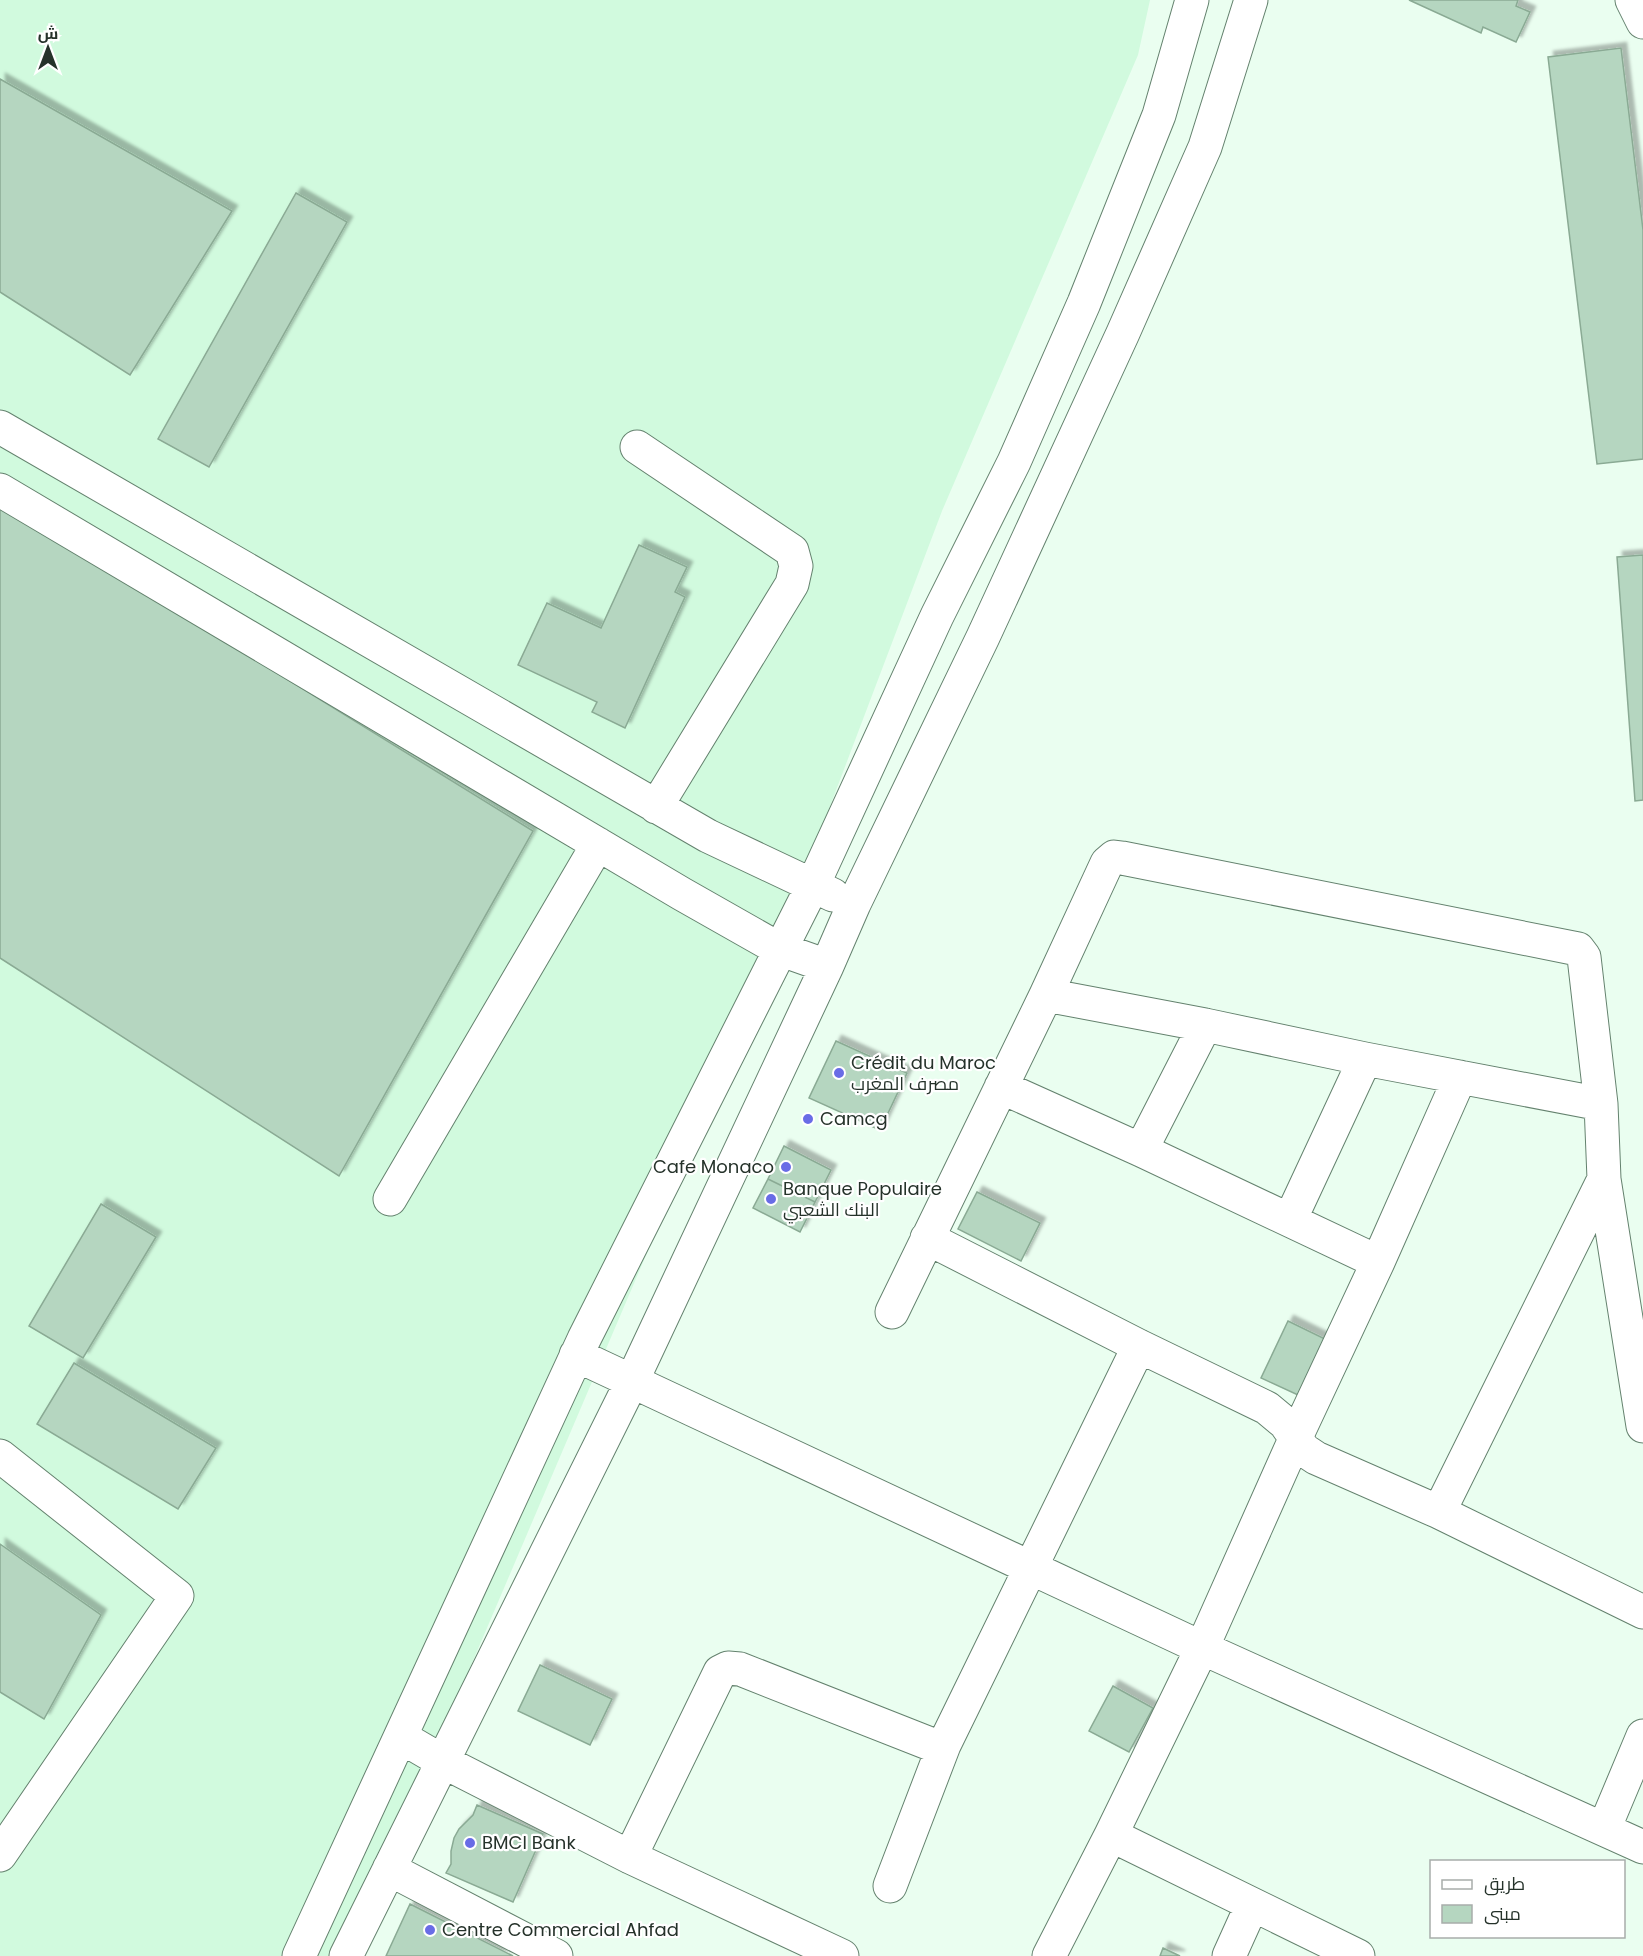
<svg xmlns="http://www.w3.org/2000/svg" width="1643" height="1956" viewBox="0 0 1643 1956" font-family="Poppins,Cairo,sans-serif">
	<defs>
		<filter id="shadow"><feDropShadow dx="5.5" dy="-5.5" stdDeviation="1.5" flood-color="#0004"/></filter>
	</defs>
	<rect width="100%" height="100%" fill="#eafef0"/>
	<path fill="#d1fade" d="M0,0H1150L1138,55L942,511L769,967L347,1956H0Z"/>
	<path fill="#b5d6c0" stroke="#8aaa94" stroke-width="1.5" filter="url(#shadow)" d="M1409,0H1518L1516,6L1530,12L1516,42L1483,27L1481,33Z
		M1621,48L1643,230V459L1597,464L1548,57Z
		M0,79L232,211L130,375L0,292Z
		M296,193L347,222L209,467L158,439Z
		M0,502L533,831L339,1176L0,958Z
		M639,545L687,567L675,592L685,597L625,728L592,712L597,702L518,665L547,603L601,628Z
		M1643,555V800L1635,801L1617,557Z
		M836,1041L907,1073L880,1130L809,1098Z
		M784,1146L831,1170L815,1202L768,1179Z
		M768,1179L815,1202L800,1232L753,1208Z
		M977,1192L1040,1223L1021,1261L958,1229Z
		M101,1204L156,1237L83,1358L29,1326Z
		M1288,1321L1325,1339L1298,1395L1261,1378Z
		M74,1363L216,1448L178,1509L37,1424Z
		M0,1544L101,1615L44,1719L0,1692Z
		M540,1665L612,1699L590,1745L518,1711Z
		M1113,1686L1153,1708L1129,1752L1089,1731Z
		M477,1805L543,1834L513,1902L446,1873L451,1864V1851L454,1838L459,1829L473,1815Z
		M410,1904L513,1956H386Z
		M1163,1948L1180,1956H1160Z"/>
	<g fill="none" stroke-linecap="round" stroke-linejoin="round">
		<g stroke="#64826e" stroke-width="35">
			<path id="minor" d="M1632,0L1643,22
				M0,427L708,836L833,895
				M637,447L792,551L796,566L792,584L656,807
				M0,490L682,894L779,949L827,966
				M1046,995L1205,1025L1365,1059L1601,1104
				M1001,1087L1141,1150L1378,1262
				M1141,1150L1205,1025
				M390,1199L598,844
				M1290,1220L1365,1059
				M927,1238L1139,1346L1267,1408L1285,1423L1304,1450L1316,1458L1439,1512L1643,1612
				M892,1312L1046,995L1107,863L1114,857L1122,858L1578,949L1584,957L1601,1104L1604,1179L1643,1426
				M576,1355L1202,1648L1643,1847
				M0,1456L177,1596L0,1855
				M1439,1512L1604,1179
				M401,1737L442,1761L630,1857L842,1956
				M1604,1829L1643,1736
				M1111,1835L1358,1956
				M630,1857L720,1672L728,1668L740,1669L933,1745L939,1746L944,1745L1139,1346
				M389,1869L556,1956
				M890,1886L944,1745
				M299,1956L584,1339L813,885L937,616L1014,462L1084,303L1159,115L1192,0
				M346,1956L632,1381L827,966L854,904L983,637L1123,333L1205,147L1251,0
				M1049,1956L1111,1835L1202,1648L1296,1437L1378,1262L1460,1077
				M1229,1956L1252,1905"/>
		</g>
		<use href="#minor" stroke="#fff" stroke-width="33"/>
	</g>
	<g fill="#696ce6" stroke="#fff" stroke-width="2">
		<circle cx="839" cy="1073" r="6"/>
		<circle cx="808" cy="1119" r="6"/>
		<circle cx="786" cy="1167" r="6"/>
		<circle cx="771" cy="1199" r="6"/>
		<circle cx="470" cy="1843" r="6"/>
		<circle cx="430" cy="1930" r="6"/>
	</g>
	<g text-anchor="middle" stroke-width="4.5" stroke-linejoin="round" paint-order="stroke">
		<g font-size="18" fill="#25322a" stroke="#fff" text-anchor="start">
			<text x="851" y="1069">Crédit du Maroc<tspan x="851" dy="21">مصرف المغرب</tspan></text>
			<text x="820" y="1125">Camcg</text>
			<text x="774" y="1173" text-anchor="end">Cafe Monaco</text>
			<text x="783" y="1195">Banque Populaire<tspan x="783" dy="21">البنك الشعبي</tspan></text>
			<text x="482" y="1849">BMCI Bank</text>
			<text x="442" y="1936">Centre Commercial Ahfad</text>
		</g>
	</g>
	<rect x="1430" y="1860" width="195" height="78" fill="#ffffff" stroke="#a8adaa" stroke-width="1.5"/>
	<rect x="1442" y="1880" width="30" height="9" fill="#ffffff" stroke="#a8adaa" stroke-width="1.5"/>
	<text x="1484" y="1890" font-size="18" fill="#25322a">طريق</text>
	<rect x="1442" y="1905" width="30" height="18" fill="#b5d6c0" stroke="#a8adaa" stroke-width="1.5"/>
	<text x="1484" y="1920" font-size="18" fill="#25322a">مبنى</text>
	<g transform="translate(48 48)" stroke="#ffffff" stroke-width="4.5" paint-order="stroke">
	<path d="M0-4.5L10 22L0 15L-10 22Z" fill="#25322a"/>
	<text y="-9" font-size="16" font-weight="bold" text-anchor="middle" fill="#25322a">ش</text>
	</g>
</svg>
